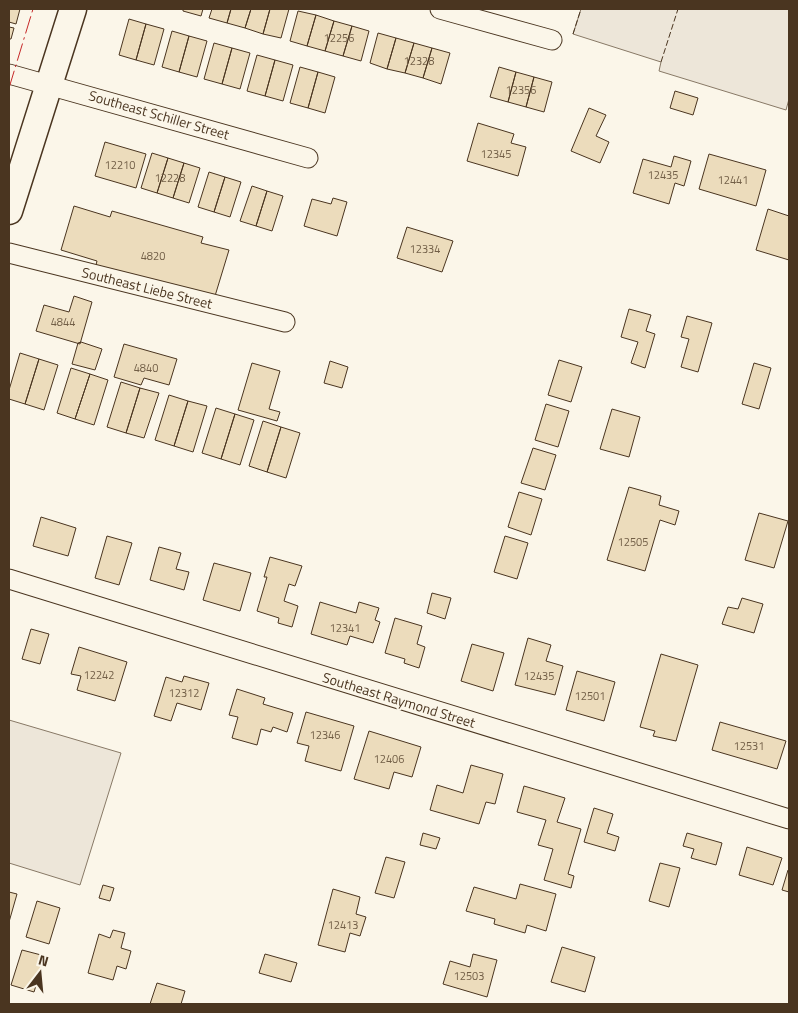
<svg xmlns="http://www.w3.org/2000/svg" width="798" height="1013" viewBox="0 0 798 1013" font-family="'Titillium Web',sans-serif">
	<rect width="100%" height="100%" fill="#fbf6e9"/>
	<path fill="#ede6d9" stroke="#887966" d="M581,9H789V99L786,110L659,71L661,62L573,34Z
		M9,720L121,753L80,885L9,863Z"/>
	<path fill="#ecdcbc" stroke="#4a3520" d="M9,9H20L16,24L9,22Z
		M183,9H203L201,16L183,11Z
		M212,9H231L227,23L209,18Z
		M231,9H251L245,28L227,23Z
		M251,9H270L263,34L245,28Z
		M270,9H289L281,38L263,34Z
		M298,11L316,15L307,46L290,41Z
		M316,15L334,21L325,51L307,46Z
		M129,19L146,24L136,60L119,55Z
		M334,21L352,26L343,56L325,51Z
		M146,24L164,29L154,65L136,60Z
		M352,26L369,31L361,61L343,56Z
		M9,27L14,28L11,39H9Z
		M172,31L189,36L179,72L162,67Z
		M378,33L396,38L387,69L370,63Z
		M189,36L207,41L197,77L179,72Z
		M396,38L414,43L405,73L387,69Z
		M214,43L232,48L222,84L204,79Z
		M414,43L432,48L423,78L405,73Z
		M232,48L250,53L240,89L222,84Z
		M432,48L450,53L441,84L423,78Z
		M257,55L275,60L265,96L247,91Z
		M275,60L293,65L283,101L265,96Z
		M300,67L318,72L308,108L290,103Z
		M499,67L516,72L508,102L490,97Z
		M318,72L335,77L325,113L308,108Z
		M516,72L534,77L526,107L508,102Z
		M534,77L552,82L544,112L526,107Z
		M675,91L698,98L693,115L670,108Z
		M589,108L606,115L596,136L609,142L600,163L571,151Z
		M478,123L514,134L511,143L526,147L518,176L467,161Z
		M105,142L146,154L136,188L95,176Z
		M152,153L168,158L157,193L141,188Z
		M709,154L766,170L756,206L699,189Z
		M674,156L691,161L684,186L675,183L669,204L633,193L643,159L671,167Z
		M168,158L184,163L173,198L157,193Z
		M184,163L200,168L189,203L173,198Z
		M209,172L225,177L214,212L198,207Z
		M225,177L241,182L230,217L214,212Z
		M252,186L267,191L256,226L240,221Z
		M267,191L283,196L272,231L256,226Z
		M333,198L347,202L337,236L304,226L312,199L331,204Z
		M74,206L110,217L112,211L203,237L201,243L229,250L215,296L187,291L96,265L97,261L61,250Z
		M768,209L789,216V260L756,250Z
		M407,227L453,241L442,272L397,258Z
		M74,296L92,302L80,344L36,331L44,305L69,312Z
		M629,309L651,315L646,331L655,334L645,368L631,363L638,342L621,337Z
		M687,316L712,323L698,372L681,367L689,339L681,337Z
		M81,342L102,349L95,370L72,364L78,343Z
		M124,344L177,359L169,385L144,378L141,385L114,377Z
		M20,353L39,359L25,404L9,399V390Z
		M39,359L58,365L44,410L25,404Z
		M559,360L582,367L571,402L548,395Z
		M330,361L348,367L342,388L324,383Z
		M252,363L280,371L269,409L280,412L277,421L238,410Z
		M754,363L771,368L759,409L742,404Z
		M71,368L90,374L75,419L57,413Z
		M90,374L108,380L94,425L75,419Z
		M121,382L140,388L126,433L107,427Z
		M140,388L159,393L144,438L126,433Z
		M169,395L188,401L174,446L155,440Z
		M188,401L207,406L193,452L174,446Z
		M546,404L569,411L558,447L535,440Z
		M216,408L235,414L221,459L202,453Z
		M612,409L640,417L629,457L600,449Z
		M235,414L254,420L240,465L221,459Z
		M263,421L281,427L267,472L249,466Z
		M281,427L300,433L286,478L267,472Z
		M533,448L556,455L545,490L521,483Z
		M629,487L661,496L659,505L679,511L675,525L660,520L645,571L607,560Z
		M519,492L542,499L531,535L508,527Z
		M759,513L788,521L774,568L745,560Z
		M41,517L76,528L68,556L33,546Z
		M107,536L132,543L119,585L95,578Z
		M505,536L528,543L517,579L494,572Z
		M159,547L181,553L176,569L189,572L184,590L150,580Z
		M270,557L302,566L295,586L289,584L284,601L298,606L292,627L278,623L279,618L257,611L267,577H264Z
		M214,563L251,573L240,611L203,600Z
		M432,593L451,598L445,619L427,613Z
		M742,598L763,604L754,633L722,624L728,607L738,609Z
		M320,602L356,613L359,602L379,608L375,620L380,622L373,643L350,636L347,645L311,634Z
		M395,618L422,626L417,644L425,647L419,668L404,663L405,659L385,653Z
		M31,629L49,634L40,664L22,659Z
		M528,638L551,645L546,661L563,666L555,695L515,685Z
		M472,644L504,653L493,691L461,681Z
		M79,647L127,662L115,701L77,690L81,676L71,674Z
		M661,654L698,665L676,741L653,736L655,731L640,727Z
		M577,671L615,682L604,721L566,710Z
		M184,676L209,683L201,710L177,703L171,721L154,716L166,677L182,682Z
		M237,689L265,698L263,704L293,713L287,732L273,727L271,732L261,729L257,745L232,738L238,717L229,715Z
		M306,712L354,726L341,771L305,761L309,746L297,743Z
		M720,722L786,741L777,769L712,750Z
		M369,731L421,747L412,777L394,772L389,789L354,779Z
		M471,765L503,774L495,804L486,802L479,824L430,810L437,785L463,793Z
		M524,786L565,798L557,822L581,829L568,874L574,876L571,888L544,880L553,849L538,845L546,820L517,812Z
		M594,808L613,814L607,833L619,837L615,851L584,842Z
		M423,833L440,838L436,849L420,845Z
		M687,833L722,843L716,865L691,858L694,849L683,846Z
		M747,847L782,858L773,885L739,875Z
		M386,857L405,862L394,898L375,893Z
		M660,863L680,868L669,907L649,901Z
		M788,870H789V892L782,890Z
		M520,884L556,894L546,931L527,925L525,933L494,924L495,919L466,911L474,887L516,899Z
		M103,885L114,888L110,901L99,898Z
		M333,889L360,897L356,914L366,917L360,936L350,933L345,952L318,945Z
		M9,892L17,894L9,922Z
		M37,901L60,908L49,944L26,937Z
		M113,930L125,933L121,948L131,951L126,969L117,966L113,980L88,973L99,934L110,938Z
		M562,947L595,957L585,992L551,982Z
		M22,950L45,956L34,992L11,985Z
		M265,954L297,963L291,982L259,973Z
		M473,954L497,960L487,997L443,984L450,961L470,967Z
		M157,983L185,991L181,1004H150Z"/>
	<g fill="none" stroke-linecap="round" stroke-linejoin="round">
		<g stroke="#4a3520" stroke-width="21">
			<path id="minor" d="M440,9L552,40
				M9,74L308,158
				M9,253L285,322
				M9,579L789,819"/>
		</g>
		<g stroke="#4a3520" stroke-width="29">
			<path id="secondary" d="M9,211L73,9"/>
		</g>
		<use href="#minor" stroke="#fbf6e9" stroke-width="19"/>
		<use href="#secondary" stroke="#fbf6e9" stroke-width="26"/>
		<path stroke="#4a3520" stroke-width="1" stroke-dasharray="6 2.5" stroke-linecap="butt" d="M573,34L581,9
			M661,62L678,9"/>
		<path stroke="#c62828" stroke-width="1" stroke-dasharray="18 4 2.5 4" stroke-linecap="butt" d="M9,88L33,9"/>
	</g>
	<g text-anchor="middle" stroke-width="4" stroke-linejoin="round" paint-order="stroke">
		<g font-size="11" fill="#725f47">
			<text x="339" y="42">12256</text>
			<text x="419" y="65">12328</text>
			<text x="521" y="94">12356</text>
			<text x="496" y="158">12345</text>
			<text x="120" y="169">12210</text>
			<text x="663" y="179">12435</text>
			<text x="170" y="182">12228</text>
			<text x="733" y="184">12441</text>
			<text x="425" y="253">12334</text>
			<text x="153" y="260">4820</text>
			<text x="63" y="326">4844</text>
			<text x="146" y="372">4840</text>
			<text x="633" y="546">12505</text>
			<text x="345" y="632">12341</text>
			<text x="99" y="679">12242</text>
			<text x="539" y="680">12435</text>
			<text x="184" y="697">12312</text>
			<text x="590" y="700">12501</text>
			<text x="325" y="739">12346</text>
			<text x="749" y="750">12531</text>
			<text x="389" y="763">12406</text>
			<text x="343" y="929">12413</text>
			<text x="469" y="980">12503</text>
		</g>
		<g font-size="14" fill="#4a3520" stroke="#fbf6e9">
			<text transform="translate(159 115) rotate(16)" y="5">Southeast Schiller Street</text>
			<text transform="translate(147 288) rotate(14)" y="5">Southeast Liebe Street</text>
			<text transform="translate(399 700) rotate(17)" y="5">Southeast Raymond Street</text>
		</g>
	</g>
	<rect width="798" height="1013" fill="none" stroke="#4a3520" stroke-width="20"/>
	<g transform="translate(40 973) rotate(16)" stroke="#fbf6e9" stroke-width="4" paint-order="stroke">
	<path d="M0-4L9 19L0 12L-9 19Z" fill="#4a3520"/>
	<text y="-8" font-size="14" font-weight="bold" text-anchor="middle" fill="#4a3520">N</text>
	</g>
</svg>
